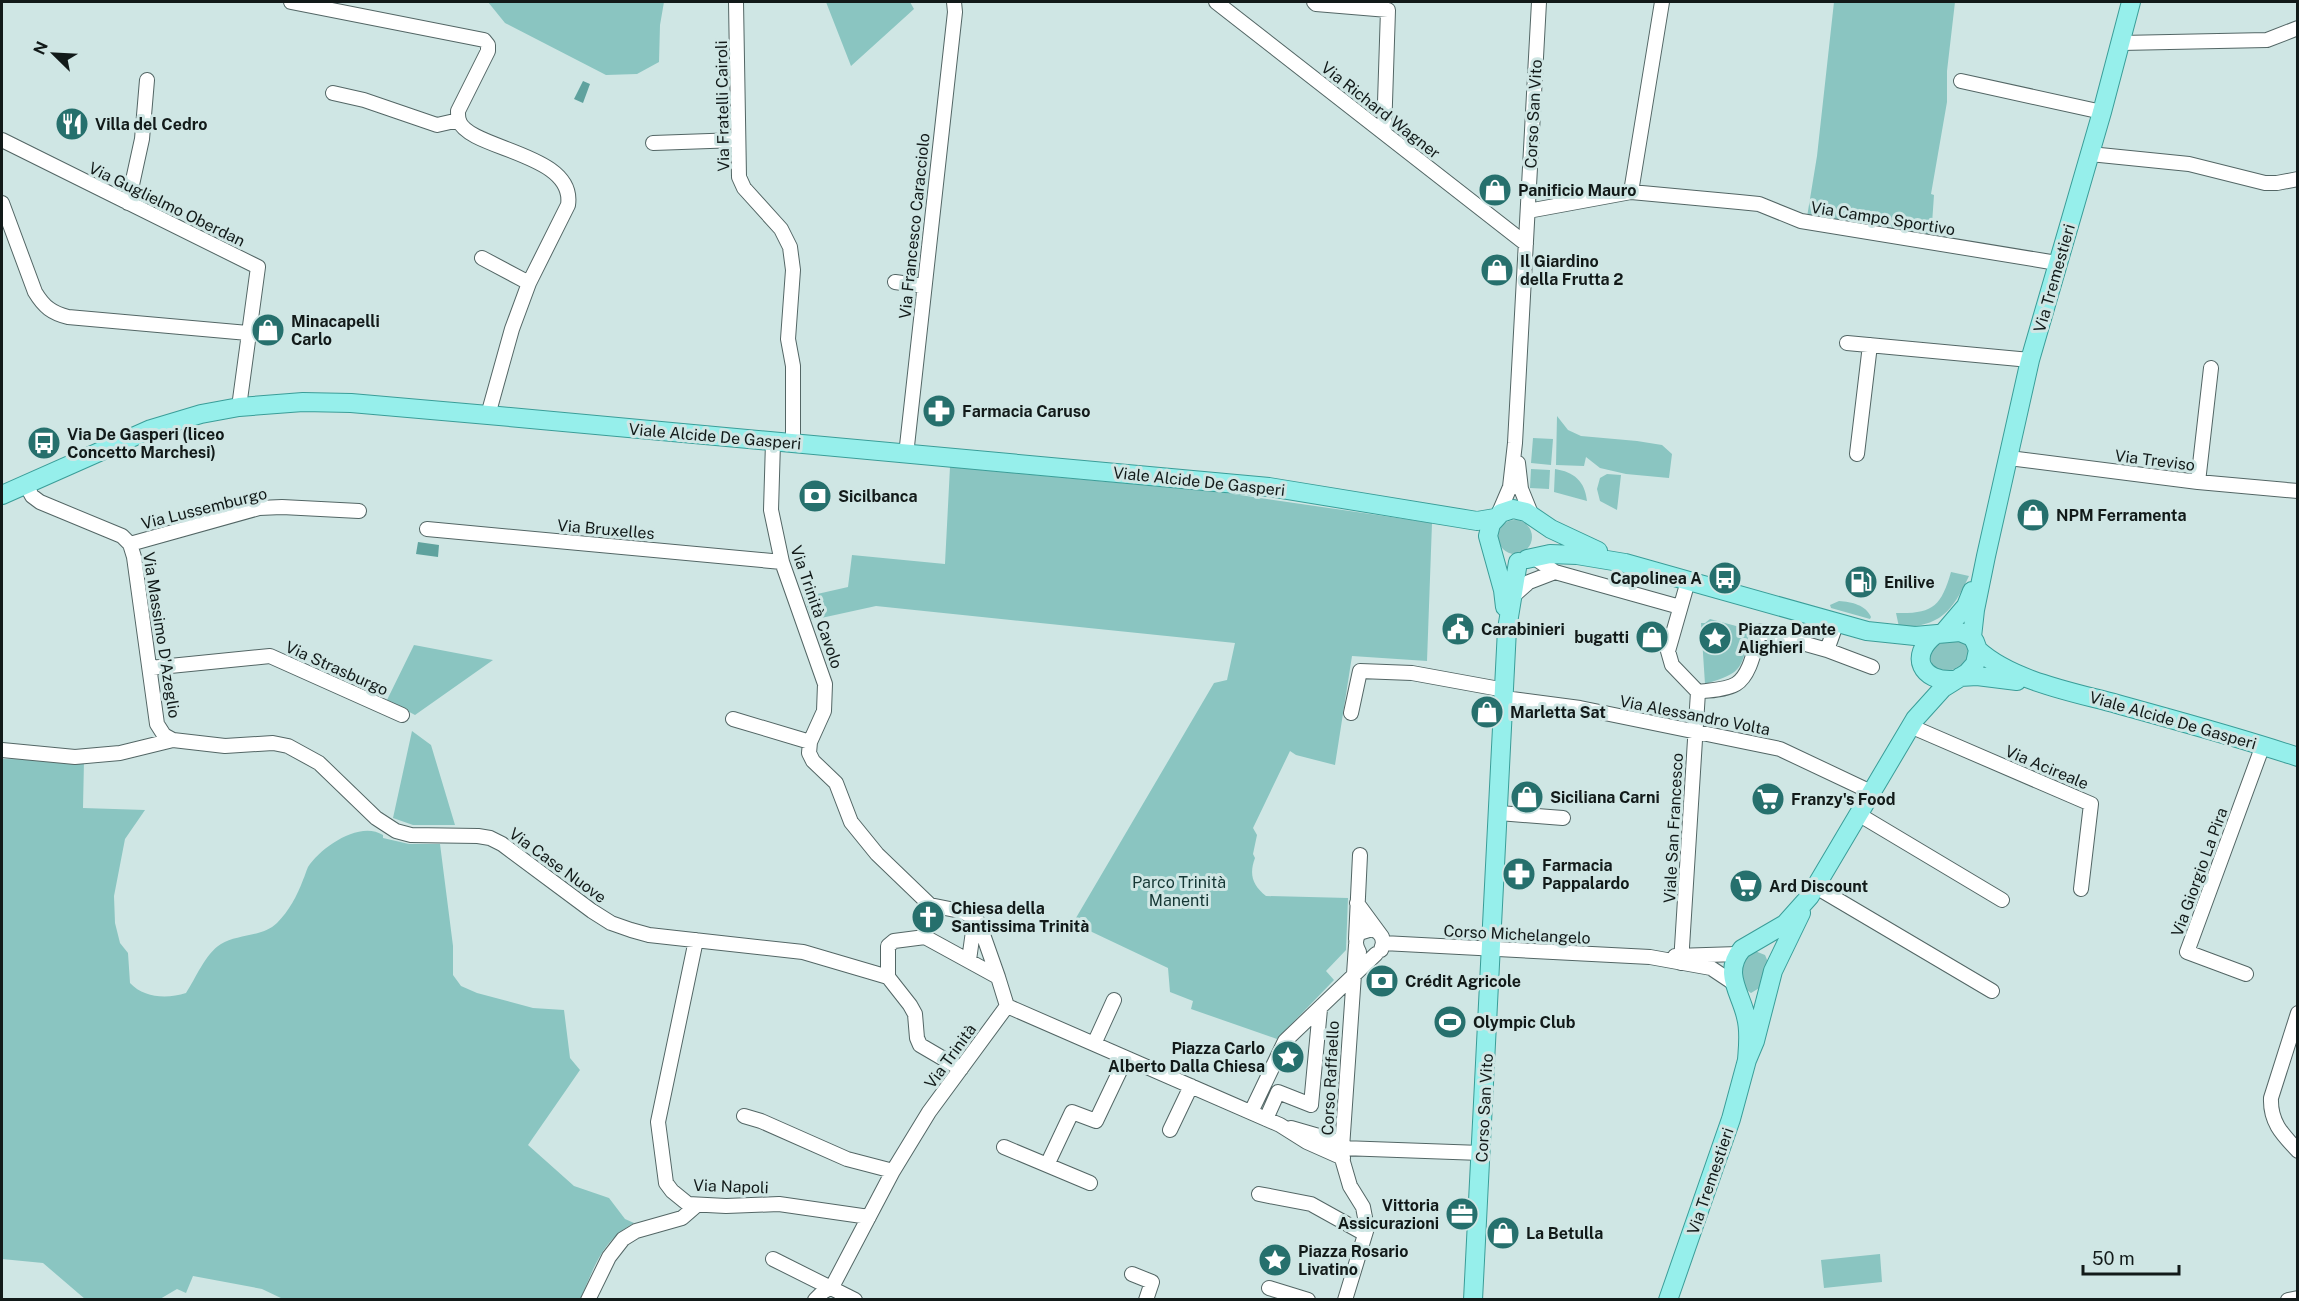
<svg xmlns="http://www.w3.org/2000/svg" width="2299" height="1301" viewBox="0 0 2299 1301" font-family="'Public Sans',sans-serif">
	<rect width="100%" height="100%" fill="#cfe6e4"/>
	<path fill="#8ac5c1" d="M488,2H664L660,25L659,62L637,74L606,75L505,23Z
		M826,2H910L914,9L851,66Z
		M1834,2H1955L1947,71V102L1931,194L1934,195L1931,238L1893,230L1890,223L1884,222L1882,228L1807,217L1817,156Z
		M1557,416L1568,430L1581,436L1637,441L1662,445L1672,454L1669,478L1626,474L1600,468L1586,457L1584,466L1556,465Z
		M1533,438L1553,439L1551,465L1531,463Z
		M950,467L1226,493L1432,523L1427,661L1352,656L1335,765L1296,755L1290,751L1253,828L1257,835L1253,854L1255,858C1249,874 1252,885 1266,896L1348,898L1346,950L1326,971L1334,980L1277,1039L1191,1009L1193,1001L1170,992L1168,968L1073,923L1214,683L1227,680L1235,643L876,606L812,620L804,597L848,587L852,555L945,564Z
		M1531,469L1550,470L1549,489L1530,488Z
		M1555,469C1574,472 1585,481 1587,501L1554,492Z
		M1607,474L1621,475L1617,510L1600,501L1597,489L1600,478Z
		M1498 537a17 17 0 1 1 34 0a17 17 0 1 1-34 0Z
		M1951,572L1969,576C1952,612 1940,627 1899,627L1896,613C1932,614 1941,607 1951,572Z
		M1839,601C1852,602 1866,605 1871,617L1870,619L1831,608L1830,605Z
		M1710,619L1751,630C1740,668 1746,672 1705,684L1701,623H1705Z
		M1956,640L1966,643L1970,654C1964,671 1947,674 1933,666L1929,656C1935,644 1943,641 1956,640Z
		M414,645L493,660L415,715L387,700Z
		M412,731L431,745L455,825H413L393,818Z
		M2,759L84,760L83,808L145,810L125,839L114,896L115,923L120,943L128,953L130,983C144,998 167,999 186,993C196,978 205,954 221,944C237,934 263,937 277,923C289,911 297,896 303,880C305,876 306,871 308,867C321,847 360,820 383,835V838L409,844H440L453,946V975L461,986L477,993L533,1008L564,1010L570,1058L580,1070L528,1145L574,1186L609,1198L625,1219L634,1223C601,1241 595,1267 580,1299H283L262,1289L193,1276L186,1293L177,1289L160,1299H85L43,1263L2,1259Z
		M1755,951L1765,955L1768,962L1761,987L1751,993L1744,988C1741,968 1738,963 1755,951Z
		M1880,1254L1882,1282L1824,1288L1821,1260Z"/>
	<path fill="#5fa29e" d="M583,81L590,84L583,103L574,99Z
		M418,542L439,545L438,557L416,554Z"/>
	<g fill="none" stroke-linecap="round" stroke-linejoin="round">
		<g stroke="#536665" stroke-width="16">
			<path id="minor" d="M291,2L484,40L488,45V51L458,111C458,114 458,118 459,121C470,150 576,153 568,205L529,283L512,329L488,415
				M736,2L739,177L744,188L781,229L790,247L793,270L788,339L793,366V444
				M1216,2L1526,244
				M1314,2L1316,4L1388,10L1384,133
				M2121,43L2267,40L2298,28
				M1961,81L2102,112
				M333,93L364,100L437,125L459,120
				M2,140L258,267L239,407
				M653,143L738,140
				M2090,154L2189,164L2265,183H2277L2298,179
				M1631,192L1662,2
				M2,203L35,292C44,307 52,313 68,317L248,333
				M128,203L142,139L147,80
				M1528,211L1631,192L1739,202L1759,204L1801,221L2057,263
				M482,258L529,283
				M895,282L924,286
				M1847,343L2030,360
				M773,442L771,510L782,562L825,684L824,711L810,742L809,753L813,761L836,783L851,822L877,854L930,905L960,911L975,917
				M1857,454L1870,345
				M906,455L955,12L954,2
				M2009,458L2198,482L2298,491
				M1518,463L1521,489L1532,516
				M2198,482L2211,368
				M26,485L32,496L40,502L122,536L130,544L134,557L157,724L164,735L173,740
				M1498,515L1510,487L1515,443L1539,2
				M427,529L782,562
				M130,544L259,508L282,507L359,511
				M1533,557L1555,572L1680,607
				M1512,597L1529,582L1555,572
				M1827,650L1872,667
				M150,668L270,656L402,715
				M1698,692C1710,690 1726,690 1736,684C1751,675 1755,646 1760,631L1827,650L1837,622
				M1504,698L1580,708L1780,749L1871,792
				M1351,713L1360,671L1412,673L1505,690
				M733,719L810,742
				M1910,726L2091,804L2081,889
				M2,750L75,757L120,753L173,740L225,746L273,743L288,746L319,763L376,818L396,831L411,835L478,836L490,838L502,844L592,911L611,923L631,930L649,935L803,952L888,977L910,1005L915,1014L917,1038L920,1045L961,1069
				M1499,813L1563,818
				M1858,814L2002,900
				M1816,887L1992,991
				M1357,903L1382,937L1383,943L1381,950
				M975,917L980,926L998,977
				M1356,939L1360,855
				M696,940L658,1122L666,1183L672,1191L688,1204L726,1206L779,1204L869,1217
				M1383,943L1650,957L1711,968L1732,982
				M1356,945L1342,1148L1481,1153
				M1359,952C1355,945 1355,940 1359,933L1372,929L1378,932
				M1675,956L1738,954
				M969,960L975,917
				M1681,963L1698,692L1672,665L1668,651L1688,581
				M2246,974L2187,952L2263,745
				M1007,1006L1280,1125L1307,1142L1343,1158
				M2298,1013L2271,1098C2270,1122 2282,1134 2298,1151
				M1094,1044L1114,1000
				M1251,1112L1285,1041L1376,954
				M744,1116L761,1121L847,1159L893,1171
				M1266,1119L1278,1092L1311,1105L1320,1009
				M1291,1128L1343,1143
				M1170,1130L1191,1086
				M1004,1147L1090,1183
				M1342,1151L1343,1162L1350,1186L1363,1207L1367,1228L1345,1300
				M1047,1165L1072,1112L1096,1121L1126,1058
				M1259,1194L1311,1204L1365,1234
				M773,1259L855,1300
				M1132,1274L1152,1282L1146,1300
				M832,1287L893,1171L929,1112L1007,1006L998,977L925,937L894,941L888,946V977
				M1269,1288L1308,1300
				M588,1300L609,1257L623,1239L636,1231L682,1218L697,1205
				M815,1300L823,1292L832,1287
				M2288,1300L2298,1298"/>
		</g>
		<g stroke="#3a9d98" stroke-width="20">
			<path id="major" d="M2,495L151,429L201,414L239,407L303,402L351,403L488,415L1269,487L1477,521L1495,518
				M1527,559L1550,554L1577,555L1625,563L1867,631L1915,636L1960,632L1972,637L1975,642L1978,650L1975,664L1967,673L1943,688L1915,719L1810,896L1785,924L1742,949C1722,973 1741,993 1746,1017C1750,1031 1748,1046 1747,1060
				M1505,607L1503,590L1488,536L1491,524L1501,513L1513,509L1526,512L1551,529L1598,551
				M1943,633L1966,606L1972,591
				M1935,635C1908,656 1922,682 1953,680
				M1972,637L1975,610L1986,556L2030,360L2102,112L2131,2
				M1978,650C2012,681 2073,692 2117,704C2178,721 2238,737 2298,757
				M1960,677L1977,676L2017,681
				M1473,1300L1507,629L1518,562
				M1668,1300L1731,1119L1747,1060L1755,1041L1773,971L1801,913"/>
		</g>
		<use href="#minor" stroke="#fff" stroke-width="14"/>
		<use href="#major" stroke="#96efeb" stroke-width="18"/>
	</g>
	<defs>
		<g id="restaurant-disc" transform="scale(1.725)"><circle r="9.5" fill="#26706d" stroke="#cfe6e4"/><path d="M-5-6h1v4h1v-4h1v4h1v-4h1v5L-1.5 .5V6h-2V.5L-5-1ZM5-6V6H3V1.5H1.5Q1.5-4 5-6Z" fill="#fff"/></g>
		<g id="shop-disc" transform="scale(1.725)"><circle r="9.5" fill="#26706d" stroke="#cfe6e4"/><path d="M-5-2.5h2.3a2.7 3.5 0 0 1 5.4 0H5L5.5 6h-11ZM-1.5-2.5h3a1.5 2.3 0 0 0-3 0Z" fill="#fff"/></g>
		<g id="pharmacy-disc" transform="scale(1.725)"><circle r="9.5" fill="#26706d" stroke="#cfe6e4"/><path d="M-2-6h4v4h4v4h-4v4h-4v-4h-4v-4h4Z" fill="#fff"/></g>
		<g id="bus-disc" transform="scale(1.725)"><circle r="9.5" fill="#26706d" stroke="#cfe6e4"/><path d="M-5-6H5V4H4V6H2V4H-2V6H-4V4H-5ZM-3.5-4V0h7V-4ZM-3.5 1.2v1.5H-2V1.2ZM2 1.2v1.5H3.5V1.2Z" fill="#fff"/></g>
		<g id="bank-disc" transform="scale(1.725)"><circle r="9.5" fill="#26706d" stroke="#cfe6e4"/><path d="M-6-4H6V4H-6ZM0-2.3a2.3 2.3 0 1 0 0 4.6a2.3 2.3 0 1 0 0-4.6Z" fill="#fff"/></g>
		<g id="fuel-disc" transform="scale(1.725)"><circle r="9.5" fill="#26706d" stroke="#cfe6e4"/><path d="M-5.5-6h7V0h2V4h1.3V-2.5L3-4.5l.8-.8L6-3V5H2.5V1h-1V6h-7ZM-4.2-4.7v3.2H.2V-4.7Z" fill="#fff"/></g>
		<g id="civic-disc" transform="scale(1.725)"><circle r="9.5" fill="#26706d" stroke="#cfe6e4"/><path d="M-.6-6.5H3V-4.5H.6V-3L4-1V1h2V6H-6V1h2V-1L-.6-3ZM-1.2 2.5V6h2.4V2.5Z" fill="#fff"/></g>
		<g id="sight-disc" transform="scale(1.725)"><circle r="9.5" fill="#26706d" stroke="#cfe6e4"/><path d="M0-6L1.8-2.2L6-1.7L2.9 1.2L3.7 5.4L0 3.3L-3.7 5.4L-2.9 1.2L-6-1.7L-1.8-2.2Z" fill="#fff"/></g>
		<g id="supermarket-disc" transform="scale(1.725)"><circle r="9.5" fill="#26706d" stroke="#cfe6e4"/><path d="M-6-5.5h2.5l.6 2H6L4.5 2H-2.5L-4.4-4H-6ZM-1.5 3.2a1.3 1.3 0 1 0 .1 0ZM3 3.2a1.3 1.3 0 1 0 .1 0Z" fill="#fff"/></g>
		<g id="church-disc" transform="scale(1.725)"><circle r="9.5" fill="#26706d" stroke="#cfe6e4"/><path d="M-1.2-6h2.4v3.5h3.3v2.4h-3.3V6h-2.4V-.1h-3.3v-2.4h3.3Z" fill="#fff"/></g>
		<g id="stadium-disc" transform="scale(1.725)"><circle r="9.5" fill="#26706d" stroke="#cfe6e4"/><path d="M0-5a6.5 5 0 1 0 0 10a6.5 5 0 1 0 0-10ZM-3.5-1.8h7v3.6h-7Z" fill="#fff"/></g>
		<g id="office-disc" transform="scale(1.725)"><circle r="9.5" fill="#26706d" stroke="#cfe6e4"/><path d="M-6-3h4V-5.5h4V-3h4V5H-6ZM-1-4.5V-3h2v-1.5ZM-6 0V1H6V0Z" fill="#fff"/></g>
	</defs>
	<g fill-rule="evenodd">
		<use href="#restaurant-disc" x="72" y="124"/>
		<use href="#shop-disc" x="1495" y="190"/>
		<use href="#shop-disc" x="1497" y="270"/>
		<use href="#shop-disc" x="268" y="330"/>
		<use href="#pharmacy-disc" x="939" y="411"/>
		<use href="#bus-disc" x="44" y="443"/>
		<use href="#bank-disc" x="815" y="496"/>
		<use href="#shop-disc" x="2033" y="515"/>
		<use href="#bus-disc" x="1725" y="578"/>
		<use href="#fuel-disc" x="1861" y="582"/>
		<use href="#civic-disc" x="1458" y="629"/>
		<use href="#shop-disc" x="1652" y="637"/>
		<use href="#sight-disc" x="1715" y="638"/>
		<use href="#shop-disc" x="1487" y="712"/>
		<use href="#shop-disc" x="1527" y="797"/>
		<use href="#supermarket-disc" x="1768" y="799"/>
		<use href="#pharmacy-disc" x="1519" y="874"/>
		<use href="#supermarket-disc" x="1746" y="886"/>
		<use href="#church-disc" x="928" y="917"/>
		<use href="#bank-disc" x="1382" y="981"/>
		<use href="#stadium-disc" x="1450" y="1022"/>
		<use href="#sight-disc" x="1288" y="1057"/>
		<use href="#office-disc" x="1462" y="1214"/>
		<use href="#shop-disc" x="1503" y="1233"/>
		<use href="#sight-disc" x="1275" y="1260"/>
	</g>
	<g text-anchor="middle" stroke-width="6" stroke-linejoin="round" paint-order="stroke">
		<g font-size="16" fill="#121a19" stroke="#cfe6e4">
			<text transform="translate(722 106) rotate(-91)" y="6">Via Fratelli Cairoli</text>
			<text transform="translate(1381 110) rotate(38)" y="6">Via Richard Wagner</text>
			<text transform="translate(1533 114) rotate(-87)" y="6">Corso San Vito</text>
			<text transform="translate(167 204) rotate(26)" y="6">Via Guglielmo Oberdan</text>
			<text transform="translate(1883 218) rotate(9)" y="6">Via Campo Sportivo</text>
			<text transform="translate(914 226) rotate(-84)" y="6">Via Francesco Caracciolo</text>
			<text transform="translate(2054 278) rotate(-74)" y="6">Via Tremestieri</text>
			<text transform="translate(715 436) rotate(5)" y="6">Viale Alcide De Gasperi</text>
			<text transform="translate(2155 460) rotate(7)" y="6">Via Treviso</text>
			<text transform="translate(1199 481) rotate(6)" y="6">Viale Alcide De Gasperi</text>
			<text transform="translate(204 508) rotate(-14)" y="6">Via Lussemburgo</text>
			<text transform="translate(606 529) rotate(5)" y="6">Via Bruxelles</text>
			<text transform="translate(817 607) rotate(71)" y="6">Via Trinità Cavolo</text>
			<text transform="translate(162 635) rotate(81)" y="6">Via Massimo D'Azeglio</text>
			<text transform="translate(337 668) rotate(24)" y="6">Via Strasburgo</text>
			<text transform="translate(1695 715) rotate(11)" y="6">Via Alessandro Volta</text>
			<text transform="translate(2173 720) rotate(16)" y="6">Viale Alcide De Gasperi</text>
			<text transform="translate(2047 767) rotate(23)" y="6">Via Acireale</text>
			<text transform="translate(1673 828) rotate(-87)" y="6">Viale San Francesco</text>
			<text transform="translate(558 865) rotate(36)" y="6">Via Case Nuove</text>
			<text transform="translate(2199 872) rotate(-70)" y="6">Via Giorgio La Pira</text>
			<text transform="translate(1517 934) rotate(3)" y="6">Corso Michelangelo</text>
			<text transform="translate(950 1056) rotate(-54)" y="6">Via Trinità</text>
			<text transform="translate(1330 1078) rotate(-87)" y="6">Corso Raffaello</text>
			<text transform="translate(1484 1108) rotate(-87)" y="6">Corso San Vito</text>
			<text transform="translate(1710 1181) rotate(-71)" y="6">Via Tremestieri</text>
			<text transform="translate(731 1186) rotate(2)" y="6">Via Napoli</text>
		</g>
		<g font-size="16" font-weight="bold" fill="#121a19" stroke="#cfe6e4" text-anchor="start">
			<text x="95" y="130">Villa del Cedro</text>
			<text x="1518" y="196">Panificio Mauro</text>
			<text x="1520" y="267">Il Giardino<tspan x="1520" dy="18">della Frutta 2</tspan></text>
			<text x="291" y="327">Minacapelli<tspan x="291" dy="18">Carlo</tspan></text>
			<text x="962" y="417">Farmacia Caruso</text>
			<text x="67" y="440">Via De Gasperi (liceo<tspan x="67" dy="18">Concetto Marchesi)</tspan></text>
			<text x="838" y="502">Sicilbanca</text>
			<text x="2056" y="521">NPM Ferramenta</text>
			<text x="1702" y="584" text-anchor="end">Capolinea A</text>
			<text x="1884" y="588">Enilive</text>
			<text x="1481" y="635">Carabinieri</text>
			<text x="1738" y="635">Piazza Dante<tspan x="1738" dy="18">Alighieri</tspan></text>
			<text x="1629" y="643" text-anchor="end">bugatti</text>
			<text x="1510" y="718">Marletta Sat</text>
			<text x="1550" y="803">Siciliana Carni</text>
			<text x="1791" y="805">Franzy's Food</text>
			<text x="1542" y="871">Farmacia<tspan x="1542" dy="18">Pappalardo</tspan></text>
			<text x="1769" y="892">Ard Discount</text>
			<text x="951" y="914">Chiesa della<tspan x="951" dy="18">Santissima Trinità</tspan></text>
			<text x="1405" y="987">Crédit Agricole</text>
			<text x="1473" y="1028">Olympic Club</text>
			<text x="1265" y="1054" text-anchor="end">Piazza Carlo<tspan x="1265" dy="18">Alberto Dalla Chiesa</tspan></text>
			<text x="1439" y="1211" text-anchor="end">Vittoria<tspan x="1439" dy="18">Assicurazioni</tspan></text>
			<text x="1526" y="1239">La Betulla</text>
			<text x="1298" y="1257">Piazza Rosario<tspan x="1298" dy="18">Livatino</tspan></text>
		</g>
		<g font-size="16" fill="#153735" stroke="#cfe6e4">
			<text x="1179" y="888">Parco Trinità<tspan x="1179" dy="18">Manenti</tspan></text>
		</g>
	</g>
	<rect width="2299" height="1301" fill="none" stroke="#121a19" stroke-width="6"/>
	<g transform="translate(54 54) rotate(294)" stroke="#cfe6e4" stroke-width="4.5" paint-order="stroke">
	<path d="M0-4.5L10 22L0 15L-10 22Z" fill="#121a19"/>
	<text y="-9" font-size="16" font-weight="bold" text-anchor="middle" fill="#121a19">N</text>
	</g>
	<path d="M2083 1265v9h96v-9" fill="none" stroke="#121a19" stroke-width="3"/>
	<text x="2092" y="1265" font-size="18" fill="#121a19" stroke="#cfe6e4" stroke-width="4.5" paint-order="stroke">50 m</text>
</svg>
